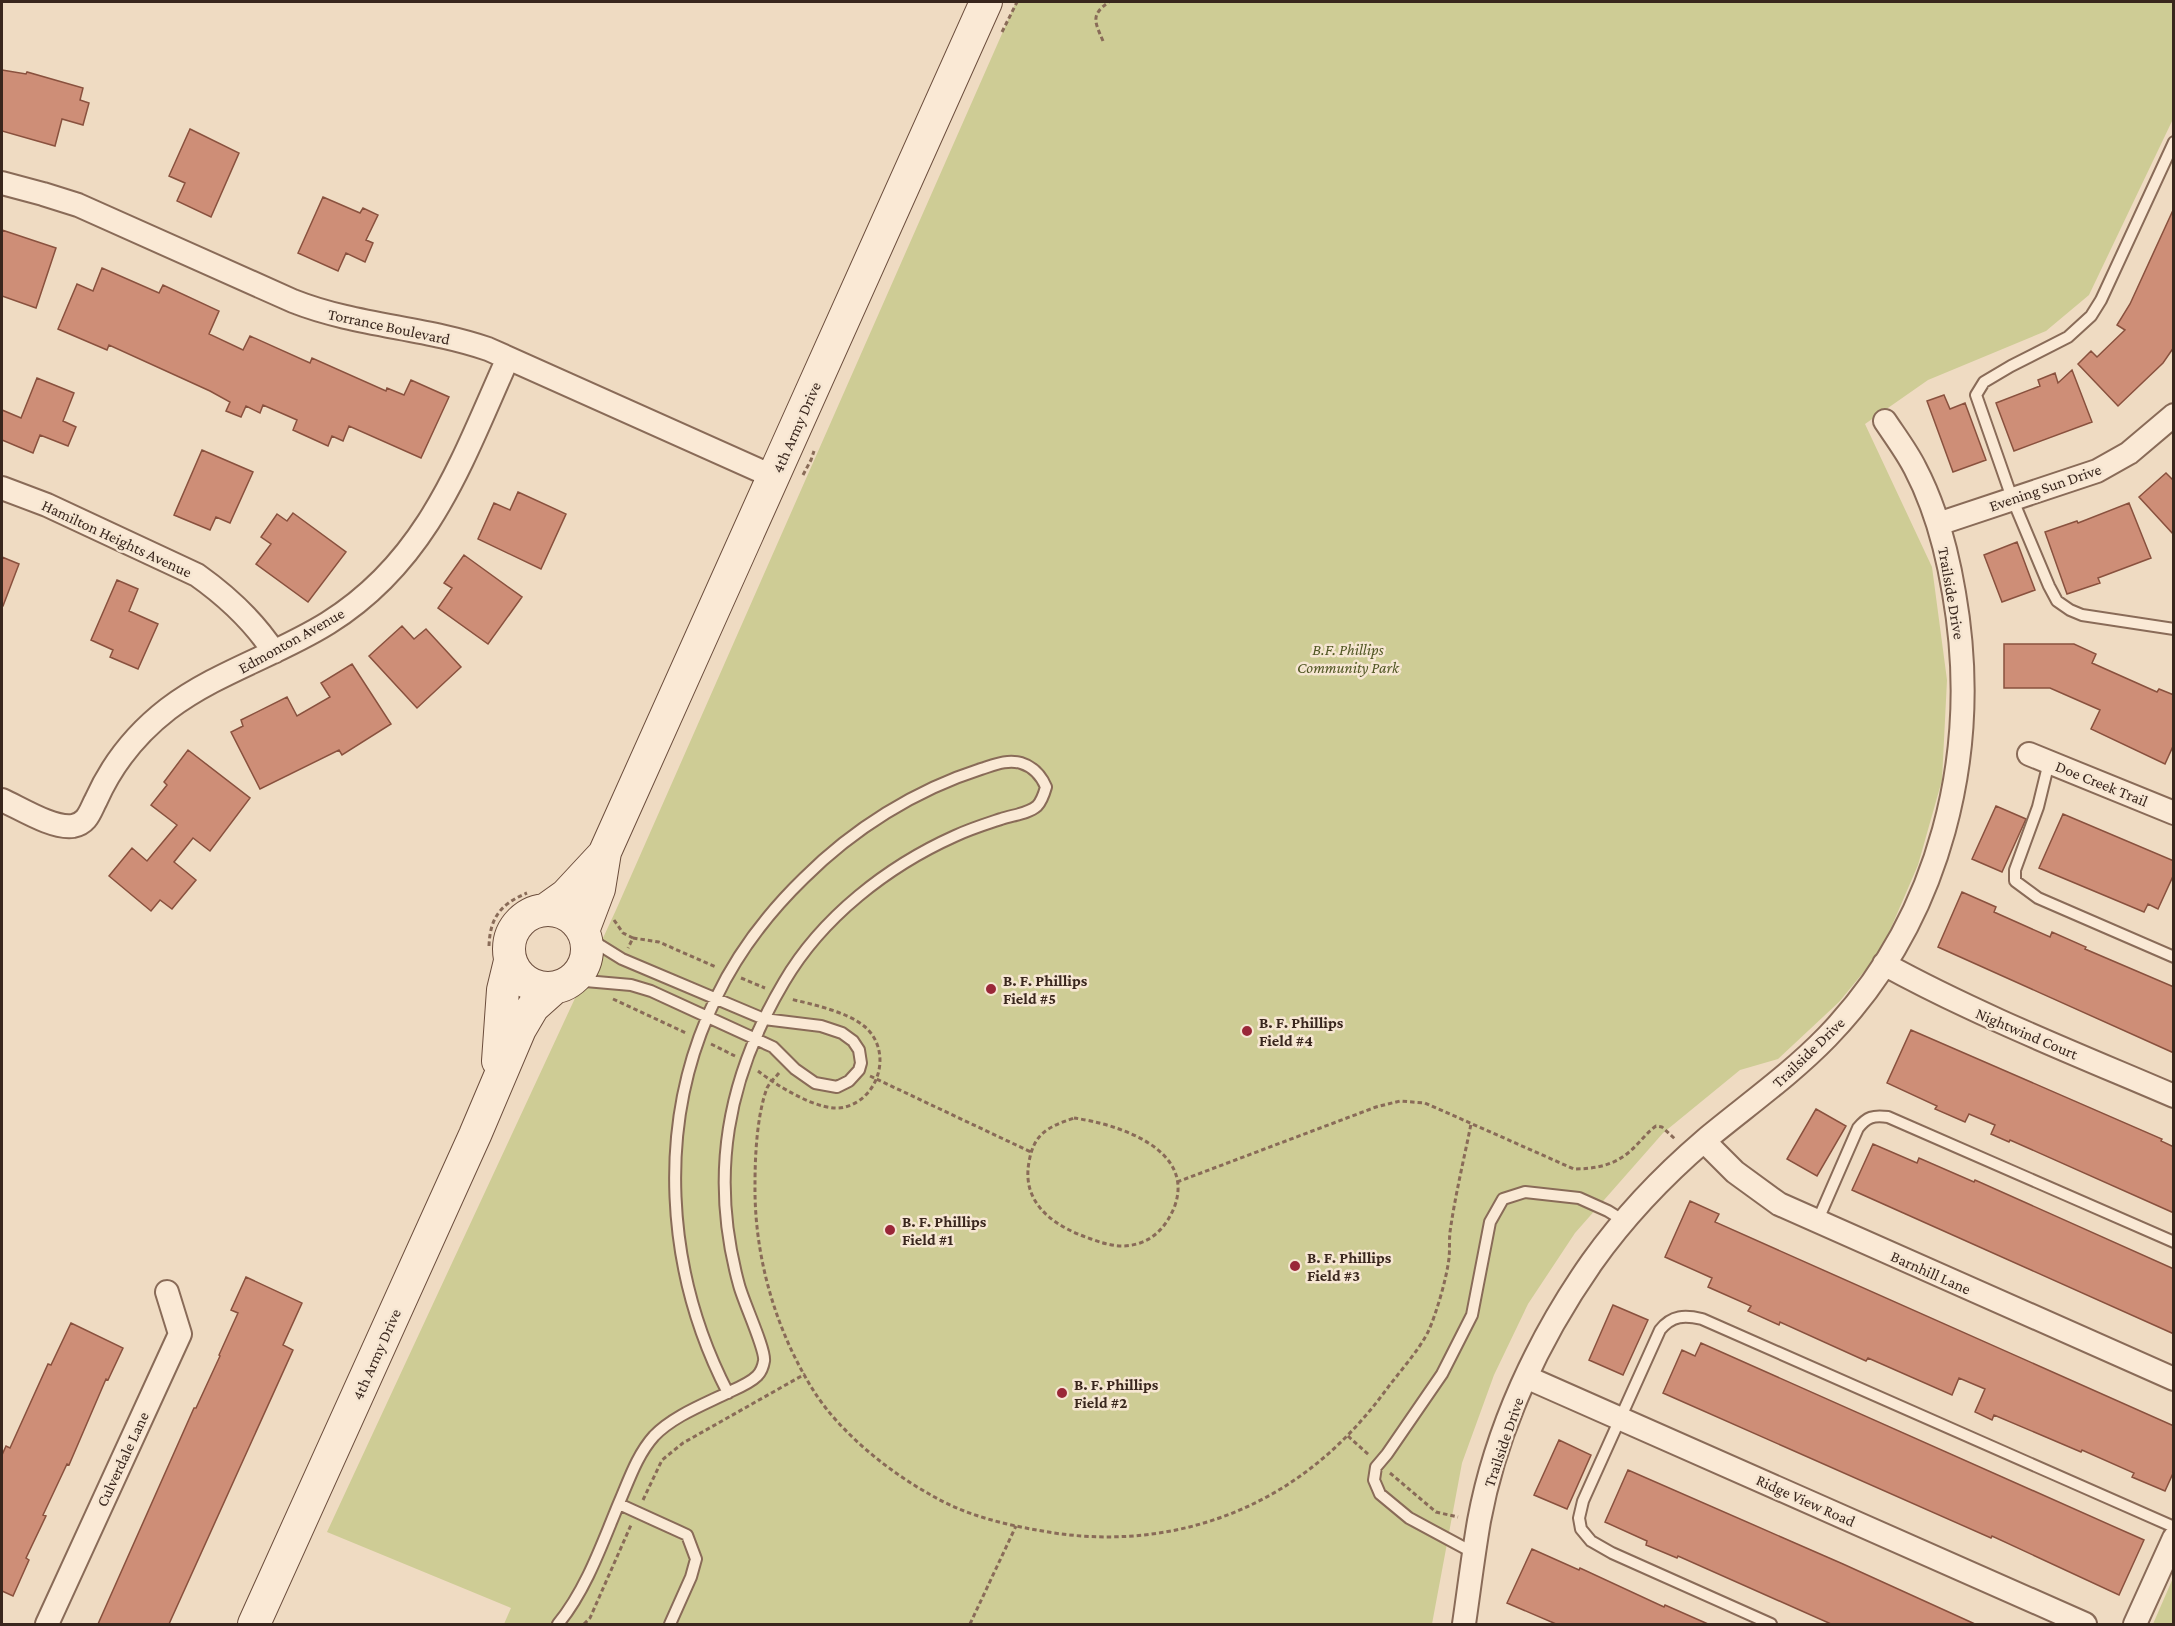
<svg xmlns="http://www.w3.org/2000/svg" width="2175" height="1626" viewBox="0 0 2175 1626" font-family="'Crimson Pro',serif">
	<rect width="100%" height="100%" fill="#efdbc2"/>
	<path fill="#cecc95" d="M1016,2H2173V119L2089,295L2046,331L1928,380L1865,424L1932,567L1947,680L1942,780L1918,865L1881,951L1839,1002L1778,1059L1740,1070L1663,1133L1575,1233L1528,1304L1494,1375L1462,1463L1432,1624H504L511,1608L327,1532L616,910Z
		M2173,1578V1624H2153Z"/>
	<path fill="#ce8e77" stroke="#89513e" stroke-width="1.5" d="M2,70L26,74L27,72L83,88L80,100L89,103L83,125L62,119L55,146L2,131Z
		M190,129L239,153L211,217L177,201L185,183L169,176Z
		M323,197L360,213L363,208L378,215L366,240L373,243L365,262L346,253L338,271L298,253Z
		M2174,208V347L2163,363L2118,406L2078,364L2091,351L2097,357L2125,330L2117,325L2130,304Z
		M2,230L56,248L36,308L2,296Z
		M102,268L159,293L163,285L219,311L209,334L243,350L250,336L310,363L312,358L386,391L387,388L404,395L411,380L449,397L421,458L349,426L343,441L332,436L328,446L293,430L297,420L263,405L260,413L246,406L241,417L226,411L230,402L210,391L109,345L107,350L58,329L77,284L93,291Z
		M2072,370L2092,422L2014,451L1996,403L2040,386L2038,380L2055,373L2058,383Z
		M37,378L74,393L63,421L76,427L68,446L40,435L33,453L2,440V410L21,418Z
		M1944,395L1950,409L1965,403L1986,460L1953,472L1927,401Z
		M202,450L253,472L230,523L216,517L210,530L174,515Z
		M2166,473L2174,481V535L2139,497Z
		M518,492L566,514L541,569L478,539L494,503L510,510Z
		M2129,503L2151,558L2098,578L2100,583L2067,594L2045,532L2077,521L2078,523Z
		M293,513L346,552L308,602L256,564L271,544L261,537L277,514L287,521Z
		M2017,542L2035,590L2002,602L1984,555Z
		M464,555L522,597L488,644L438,608L452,588L444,583Z
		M2,557L19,564L3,606H2Z
		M117,580L138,589L129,611L158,624L138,669L110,657L113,650L91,640Z
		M402,626L414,639L426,629L461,667L417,708L369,656Z
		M2004,644H2074L2096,654L2092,663L2157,692L2159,689L2174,695V744L2165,764L2091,729L2100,710L2050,688H2004Z
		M352,664L391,724L342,755L339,750L260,789L231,732L243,726L241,720L287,697L297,716L330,697L321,683Z
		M188,750L250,798L210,851L193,838L174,862L196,880L172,909L160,900L151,911L109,876L132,848L147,861L177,825L151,805L167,785L164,782Z
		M1996,806L2026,819L2002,872L1972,859Z
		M2063,814L2174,861V874L2158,909L2148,904L2144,912L2039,868Z
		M1962,892L1996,907L1994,912L2050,937L2052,932L2086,947L2085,949L2174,987V1053L1938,947Z
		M1911,1030L2162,1139L2161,1141L2174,1147V1213L2010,1140L2009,1142L1991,1134L1995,1125L1969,1114L1965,1122L1935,1109L1937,1106L1887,1083Z
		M1816,1109L1846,1126L1817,1176L1787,1159Z
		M1873,1144L1917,1163L1919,1158L1974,1182L1975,1180L2174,1269V1334L1852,1190Z
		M1690,1201L1719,1214L1715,1222L2174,1426V1471L2165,1491L2132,1477L2134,1473L2082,1450L2081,1452L1994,1415L1992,1420L1975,1412L1985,1389L1959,1378L1952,1395L1868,1358L1866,1361L1780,1322L1779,1325L1748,1311L1751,1306L1708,1287L1712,1278L1665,1257Z
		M246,1277L302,1303L283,1345L293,1350L169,1624H98L194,1408H196L220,1356L219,1355L238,1313L231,1310Z
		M1613,1305L1648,1320L1623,1375L1589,1360Z
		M71,1323L123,1348L108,1380L106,1379L69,1465L67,1464L43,1515L46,1516L26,1558L29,1560L13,1596L2,1591V1455L6,1446L10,1448L48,1364L51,1365Z
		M1701,1343L2144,1540L2119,1595L1992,1536L1991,1538L1663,1393L1682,1350L1695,1356Z
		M1559,1440L1591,1455L1567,1509L1534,1495Z
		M1628,1470L1843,1564L1975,1624H1831L1678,1556L1677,1558L1646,1545L1647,1541L1605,1522Z
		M1532,1549L1579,1570L1580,1568L1664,1607L1665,1605L1708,1624H1556L1507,1603Z"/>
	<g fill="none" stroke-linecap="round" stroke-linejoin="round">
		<g stroke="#896b58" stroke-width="14">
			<path id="lane" d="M2174,142L2101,300L2091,316L2068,337L2011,366L1984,382L1976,395L2012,498L2049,586L2057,601L2070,610L2082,615L2174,629
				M2049,762L2038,807L2015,870V881L2038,898L2174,957
				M574,980L631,985L651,991L773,1047L795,1069L815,1083L837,1087L849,1081L859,1070L861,1063L859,1050L853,1041L842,1033L821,1026L764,1019L622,959L585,936
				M1817,1222L1858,1128C1867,1117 1873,1115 1888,1117L2174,1242
				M619,1504L687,1535L696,1559L691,1577L670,1624
				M1474,1553L1409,1518L1380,1494L1374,1480L1376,1467L1387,1454L1442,1374L1472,1315L1490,1222L1503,1199L1525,1192L1579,1198L1608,1211L1624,1221
				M558,1624C586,1590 602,1544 619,1503C629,1480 637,1455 654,1436C673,1416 705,1404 729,1392C738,1388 750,1383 757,1376C761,1372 763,1367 764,1361C766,1350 743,1301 739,1285C709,1176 727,1078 784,982C822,917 888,866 955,836C970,829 986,824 1001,819C1012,815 1028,814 1037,806C1042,801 1044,794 1046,787C1041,775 1034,767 1021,763C1007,759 994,765 981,769C915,790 853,829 804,878C769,912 737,954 716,998C655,1123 665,1271 728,1393
				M1771,1624L1612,1553L1591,1541L1581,1529L1579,1518L1583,1501L1660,1330C1672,1315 1685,1315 1702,1319L2174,1527"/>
		</g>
		<g stroke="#896b58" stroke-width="26">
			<path id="street" d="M2,183L43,194L78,205L293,301C356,326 424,327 488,349L774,477
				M2,488L47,505L197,575C228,597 253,620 274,652
				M1938,524L2097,471L2129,453L2174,415
				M2029,754L2174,813
				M2,800C20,808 53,829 73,826C88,823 90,811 96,800C112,764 137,733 168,709C217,672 277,655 328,623C429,560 462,460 508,358
				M1884,964C1977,1015 2076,1054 2174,1096
				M1704,1141L1735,1172L1779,1204L2174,1379
				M1526,1377L2085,1624
				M47,1624L180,1334L167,1292
				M1464,1624C1469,1590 1473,1556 1479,1521C1496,1429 1538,1339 1592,1262C1624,1217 1663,1176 1705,1140C1746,1106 1790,1075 1827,1037C1941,919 1982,753 1954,593C1947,551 1935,506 1915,468C1907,452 1895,436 1885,421
				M2135,1624L2174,1538"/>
		</g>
		<g stroke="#6b4d3c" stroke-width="34">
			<path id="secondary" d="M509 949a39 39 0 1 1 78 0a39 39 0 1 1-78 0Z
				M545,910L566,895L605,853
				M583,931L599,889L605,852L986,2
				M498,1061L503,990L510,961
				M254,1624L475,1135L520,1029L533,1007L553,989"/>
		</g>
		<path stroke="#896b58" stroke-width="3" stroke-dasharray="4.5 3" stroke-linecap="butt" d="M1002,32L1017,2
			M1103,41C1095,22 1090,15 1109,2
			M803,475L811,460L814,451
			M614,920L623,933L633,938L628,948
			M633,938L659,942L716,967
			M489,946C490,917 501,904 527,893
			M741,978L765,988
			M613,999L686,1033
			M711,1044L735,1056
			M758,1071C776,1085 821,1114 845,1107C880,1098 893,1050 864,1026C847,1012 812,1004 790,999
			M779,1073C775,1078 770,1082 767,1088C757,1115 755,1155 755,1184C754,1257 776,1332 815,1393C841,1433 889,1472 931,1495C968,1517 1011,1526 1054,1533C1129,1544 1205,1532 1272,1494C1318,1468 1355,1432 1386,1390C1400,1371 1417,1353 1428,1332C1436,1315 1447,1277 1449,1258C1450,1249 1449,1240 1450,1232C1455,1196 1464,1159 1471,1124
			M870,1076L1031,1152
			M1074,1118C1117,1124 1197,1149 1174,1208C1167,1224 1157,1237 1140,1243C1122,1249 1108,1245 1091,1239C1056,1227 1021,1205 1029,1162C1034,1133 1048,1127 1074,1118Z
			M1177,1182L1376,1107L1400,1101L1425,1103L1574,1169C1593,1169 1612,1166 1628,1153C1638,1145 1645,1134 1656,1126L1662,1127L1675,1139
			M1348,1436L1369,1455
			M1390,1473L1436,1512L1458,1517
			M643,1500L662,1460L683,1443L805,1374
			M584,1624L590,1618L631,1525
			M970,1624L1016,1526"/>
		<use href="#lane" stroke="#fae9d5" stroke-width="10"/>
		<use href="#street" stroke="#fae9d5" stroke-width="22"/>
		<use href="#secondary" stroke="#fae9d5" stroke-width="32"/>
	</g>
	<g fill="#9a2738" stroke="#f6e6d2" stroke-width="2">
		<circle cx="991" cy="989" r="6"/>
		<circle cx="1247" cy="1031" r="6"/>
		<circle cx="890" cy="1230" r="6"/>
		<circle cx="1295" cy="1266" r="6"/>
		<circle cx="1062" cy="1393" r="6"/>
	</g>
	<g text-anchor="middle" stroke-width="5" stroke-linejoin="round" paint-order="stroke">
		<g font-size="16" fill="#39261d" stroke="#f6e6d2">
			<text transform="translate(389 326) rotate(12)" y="6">Torrance Boulevard</text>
			<text transform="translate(796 427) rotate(-66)" y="6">4th Army Drive</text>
			<text transform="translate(2045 487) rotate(-19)" y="6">Evening Sun Drive</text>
			<text transform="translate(117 538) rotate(25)" y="6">Hamilton Heights Avenue</text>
			<text transform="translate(1952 593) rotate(80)" y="6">Trailside Drive</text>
			<text transform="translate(291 640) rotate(-29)" y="6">Edmonton Avenue</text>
			<text transform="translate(2102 783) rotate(22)" y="6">Doe Creek Trail</text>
			<text transform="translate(2027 1033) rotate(23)" y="6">Nightwind Court</text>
			<text transform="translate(1808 1052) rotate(-44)" y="6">Trailside Drive</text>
			<text transform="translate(1931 1272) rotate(24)" y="6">Barnhill Lane</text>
			<text transform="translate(376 1354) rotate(-66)" y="6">4th Army Drive</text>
			<text transform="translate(1503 1442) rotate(-71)" y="6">Trailside Drive</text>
			<text transform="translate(122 1459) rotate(-65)" y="6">Culverdale Lane</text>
			<text transform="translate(1806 1500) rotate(24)" y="6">Ridge View Road</text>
		</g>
		<g font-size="16" font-style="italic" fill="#505623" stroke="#f6e6d2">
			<text x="1348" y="655">B.F. Phillips<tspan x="1348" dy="18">Community Park</tspan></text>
		</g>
		<g font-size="16" font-weight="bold" fill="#39261d" stroke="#f6e6d2" text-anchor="start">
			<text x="1003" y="986">B. F. Phillips<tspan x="1003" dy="18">Field #5</tspan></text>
			<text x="1259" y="1028">B. F. Phillips<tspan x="1259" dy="18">Field #4</tspan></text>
			<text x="902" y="1227">B. F. Phillips<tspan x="902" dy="18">Field #1</tspan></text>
			<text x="1307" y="1263">B. F. Phillips<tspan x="1307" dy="18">Field #3</tspan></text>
			<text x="1074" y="1390">B. F. Phillips<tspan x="1074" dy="18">Field #2</tspan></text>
		</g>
	</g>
	<rect width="2175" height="1626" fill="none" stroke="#39261d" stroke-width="6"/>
</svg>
